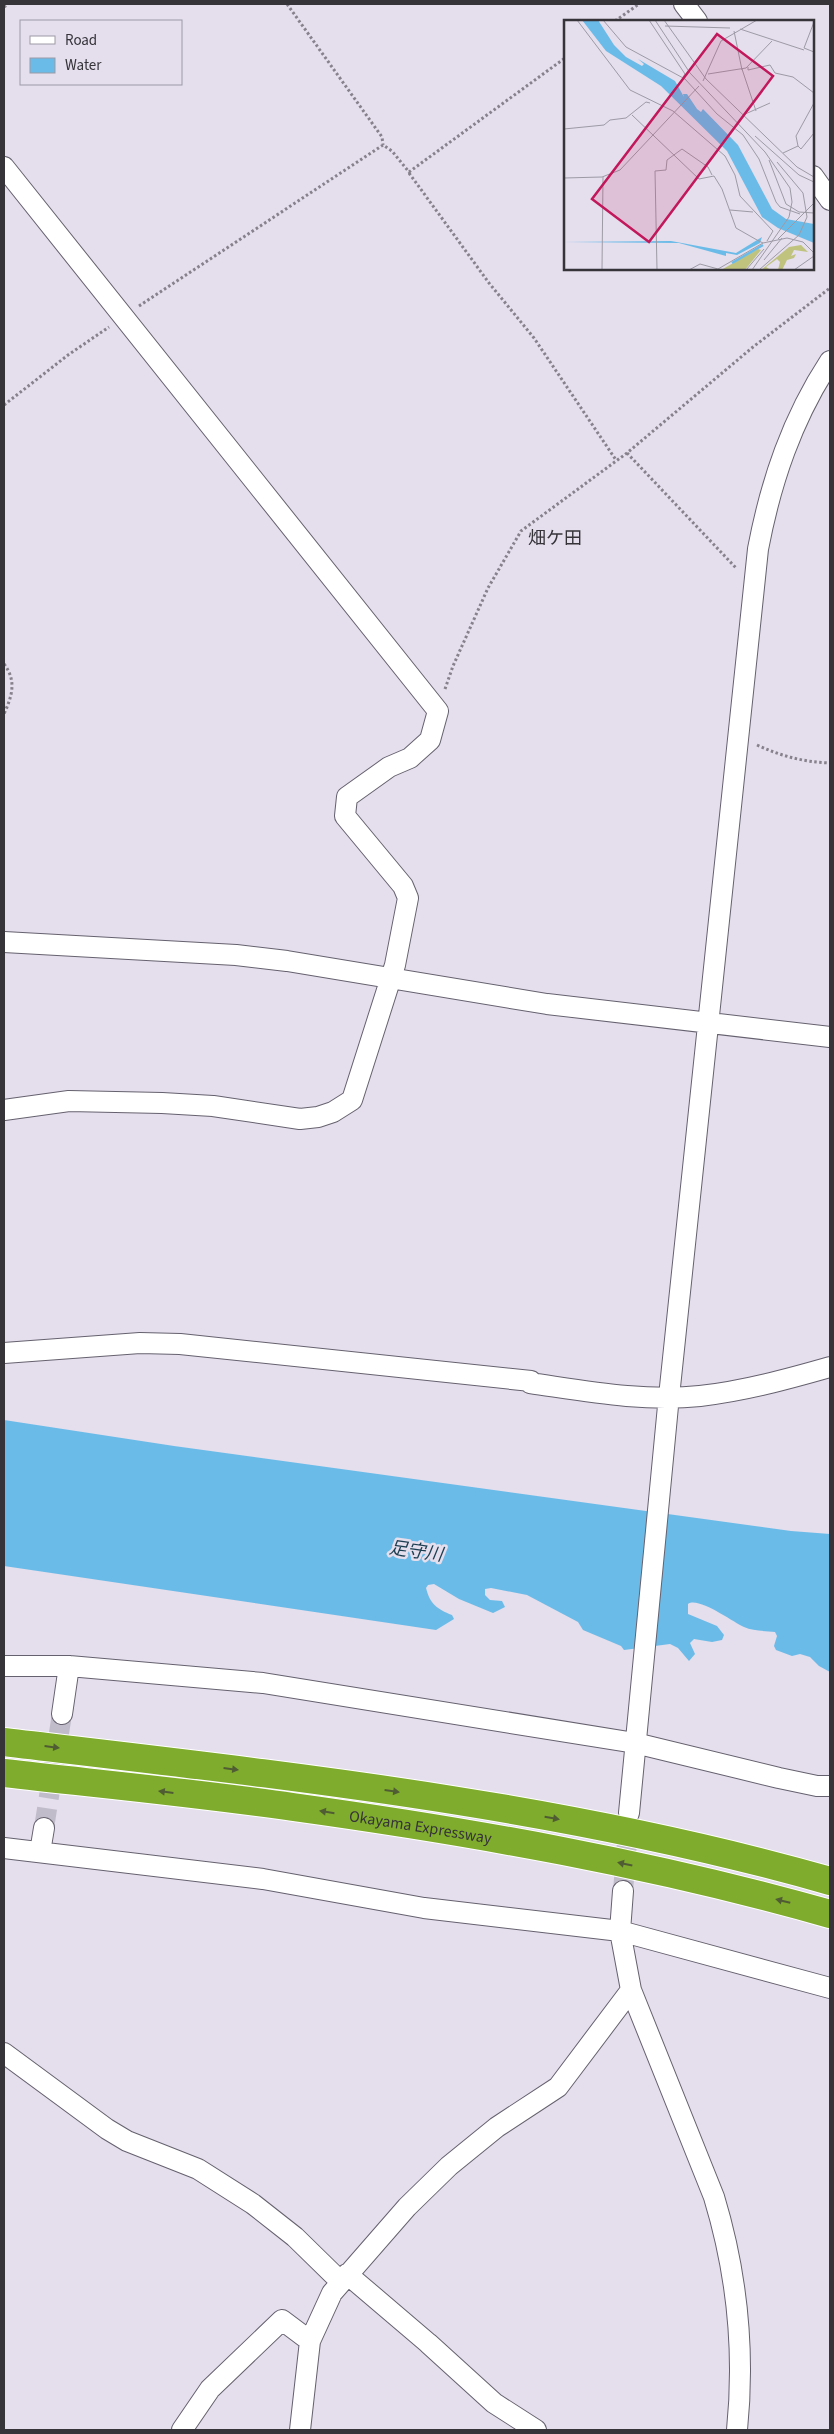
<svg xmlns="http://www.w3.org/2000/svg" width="834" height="2434" viewBox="0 0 834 2434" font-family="'Source Sans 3','Noto Sans JP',sans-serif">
	<rect width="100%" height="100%" fill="#e4deed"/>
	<path fill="#6bbbe8" d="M4,1420L174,1446L791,1531L830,1534V1672L819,1666L810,1657L800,1654L792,1656L776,1650L774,1646L777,1636L775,1632C766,1631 753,1631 744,1627C733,1622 698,1596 688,1604V1614L717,1626L724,1635L722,1640L712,1642L694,1639L690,1643L695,1654L689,1661L678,1648L670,1644L624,1650L621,1646L583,1630L578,1622L527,1595L491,1588L485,1589V1595L490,1600L502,1601L505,1607L493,1613L459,1599L434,1584L428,1585L426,1588C430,1604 437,1609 452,1615L454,1619L436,1630L4,1566Z"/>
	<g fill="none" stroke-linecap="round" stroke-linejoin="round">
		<path stroke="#c1bcc9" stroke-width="20" stroke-dasharray="20 10" stroke-linecap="butt" d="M44,1828L62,1714
			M623,1891L629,1818"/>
		<g stroke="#66616e" stroke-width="22">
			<path id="street" d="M684,4L697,21
				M4,167L438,711L430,740L410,758L389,767L347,797L345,816L403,886L408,898L395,965L352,1100L333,1112L318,1117L300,1119L213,1106L162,1103L69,1101L4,1110
				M813,176L830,200
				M4,942L236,955L287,961L547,1004L830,1037
				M4,1353L140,1343L180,1344L531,1381L530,1383C586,1391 643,1402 700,1396C744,1391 788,1379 830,1367
				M4,1666H69L263,1683L635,1743L779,1778L817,1786H830
				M62,1714L69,1666
				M629,1813L668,1406L758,549C771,481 792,419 830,361
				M4,1848L263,1879L424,1908L620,1931L830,1988
				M40,1852L44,1828
				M623,1891L620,1931L631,1990L714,2197C737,2273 745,2351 737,2430
				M4,2053L107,2129L127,2141L198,2169L253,2204L295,2237L341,2282
				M347,2274L428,2343L494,2403L536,2430
				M182,2430L210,2389L282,2320L310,2341
				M300,2430L310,2341L332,2293L407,2207L449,2166L497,2127L558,2087L631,1990"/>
		</g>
		<g stroke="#fff" stroke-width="30">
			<g id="highway">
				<path d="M4,1742C281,1775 561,1804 830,1881"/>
				<path id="s1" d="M4,1773C100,1784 197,1793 293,1807C474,1832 654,1864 830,1914"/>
			</g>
		</g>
		<path stroke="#86818b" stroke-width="3" stroke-dasharray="2.5 2.5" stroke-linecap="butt" d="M287,4L382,137L383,145
			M4,7L8,4
			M615,21L639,4
			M409,173L489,283L534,338L616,460
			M139,306L383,145L392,151L409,172L565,58
			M4,405L68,355L109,327
			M627,453L737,569
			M4,664C17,681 12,696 4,714
			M445,689L453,666L488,588L521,531L627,453L753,347L830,288
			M757,745C781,756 803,762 830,763"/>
		<use href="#street" stroke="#fff" stroke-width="20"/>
		<use href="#highway" stroke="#7fac2c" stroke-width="28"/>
	</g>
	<defs><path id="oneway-solid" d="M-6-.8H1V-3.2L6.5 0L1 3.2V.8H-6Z" transform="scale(1.25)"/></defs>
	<g fill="#505d34">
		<use href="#oneway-solid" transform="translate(52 1747) rotate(7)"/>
		<use href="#oneway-solid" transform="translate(231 1769) rotate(7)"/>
		<use href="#oneway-solid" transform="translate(392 1791) rotate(8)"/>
		<use href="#oneway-solid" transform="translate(166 1792) rotate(-173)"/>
		<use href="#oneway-solid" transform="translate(327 1812) rotate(-171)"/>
		<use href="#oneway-solid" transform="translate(552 1818) rotate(10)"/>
		<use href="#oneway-solid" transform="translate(625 1864) rotate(-168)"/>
		<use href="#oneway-solid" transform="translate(783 1901) rotate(-166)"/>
	</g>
	<g text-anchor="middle" stroke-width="5" stroke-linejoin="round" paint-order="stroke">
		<g font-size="16" fill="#363339" stroke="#e4deed">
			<text dy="6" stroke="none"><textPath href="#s1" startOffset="420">Okayama Expressway</textPath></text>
		</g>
		<g font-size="18" fill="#363339" stroke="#e4deed">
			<text x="555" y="544">畑ケ田</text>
		</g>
		<g font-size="18" font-style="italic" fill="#1a3d50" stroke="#e4deed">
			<text transform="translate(416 1551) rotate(8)" y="6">足守川</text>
		</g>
	</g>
	<g transform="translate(564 20)">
		<rect width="250" height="250" fill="#e4deed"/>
		<path d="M237,225L244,232L230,230L227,236L232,234L230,238L223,240L218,250H214L216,242L213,239L202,247L207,250H197L225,227ZM194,229L197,230L181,250H157Z" fill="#bfc37e"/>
		<path d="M18,0H34L50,25L62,37L78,46L80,44L74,39L111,61L120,77L119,74H123L133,89L137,92L139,89L174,125L208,189L222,199L250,204V223L214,208L198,197L163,131L97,66L42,31ZM198,217L196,223L173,235L162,233V236L115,223L0,222L107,221L172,233Z" fill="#6bbbe8"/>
		<path fill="none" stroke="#6bbbe8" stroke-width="2.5" d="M168,243L199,225"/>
		<path fill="none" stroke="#9e9aa5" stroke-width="1" d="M13,0L66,70L109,91L161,136L171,155L176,176M39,0L62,27L121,59L153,94L179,115L195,139L212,182L216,187L236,194M85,0L121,54L119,57M91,0L126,53L201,132L226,168L228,182L225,197L188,250M100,0L142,59L233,147L250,157M250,2L240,28L250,32M101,6L166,8M176,9L240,30M170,11L178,50M184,47V50L206,45L211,53L229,57L250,73M178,49L192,91M144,54L182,48L208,21M139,61L157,21L193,0M68,95L135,159L150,156L158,169L172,208L193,220M179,95L206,83M0,109L40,105L46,100L62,98L82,82L86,83M191,116L235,155L250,162M234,126L237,129L250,113M219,133L234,126L232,116L250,83M205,140L222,184L235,192L250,193M0,158L38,157L56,150L135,66M176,176L209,211L203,221M166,190L189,192M214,219L250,183M193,220L199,223L223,218L239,222L250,233M200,240L218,218M38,250L39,157M93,250L91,151L102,150L103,140L118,129L144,147L148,155M125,250L136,244L154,249L199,223M182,250L200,229M195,250L235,215L243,197L239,173L213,142M230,250L250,236"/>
		<path fill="#c2185b" fill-opacity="0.15" stroke="#c2185b" stroke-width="2.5" d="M153,14L209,56L85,222L28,179Z"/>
		<rect width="250" height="250" fill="none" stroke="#363339" stroke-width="2.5"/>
	</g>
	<rect width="834" height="2434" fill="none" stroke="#363339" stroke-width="10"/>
	<rect x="20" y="20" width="162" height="65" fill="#e4deed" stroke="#9e9aa5"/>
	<rect x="30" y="36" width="25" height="8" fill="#ffffff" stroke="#9e9aa5"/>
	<text x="65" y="45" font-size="15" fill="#363339">Road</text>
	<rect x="30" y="58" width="25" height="15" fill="#6bbbe8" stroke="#9e9aa5"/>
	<text x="65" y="70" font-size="15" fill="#363339">Water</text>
</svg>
